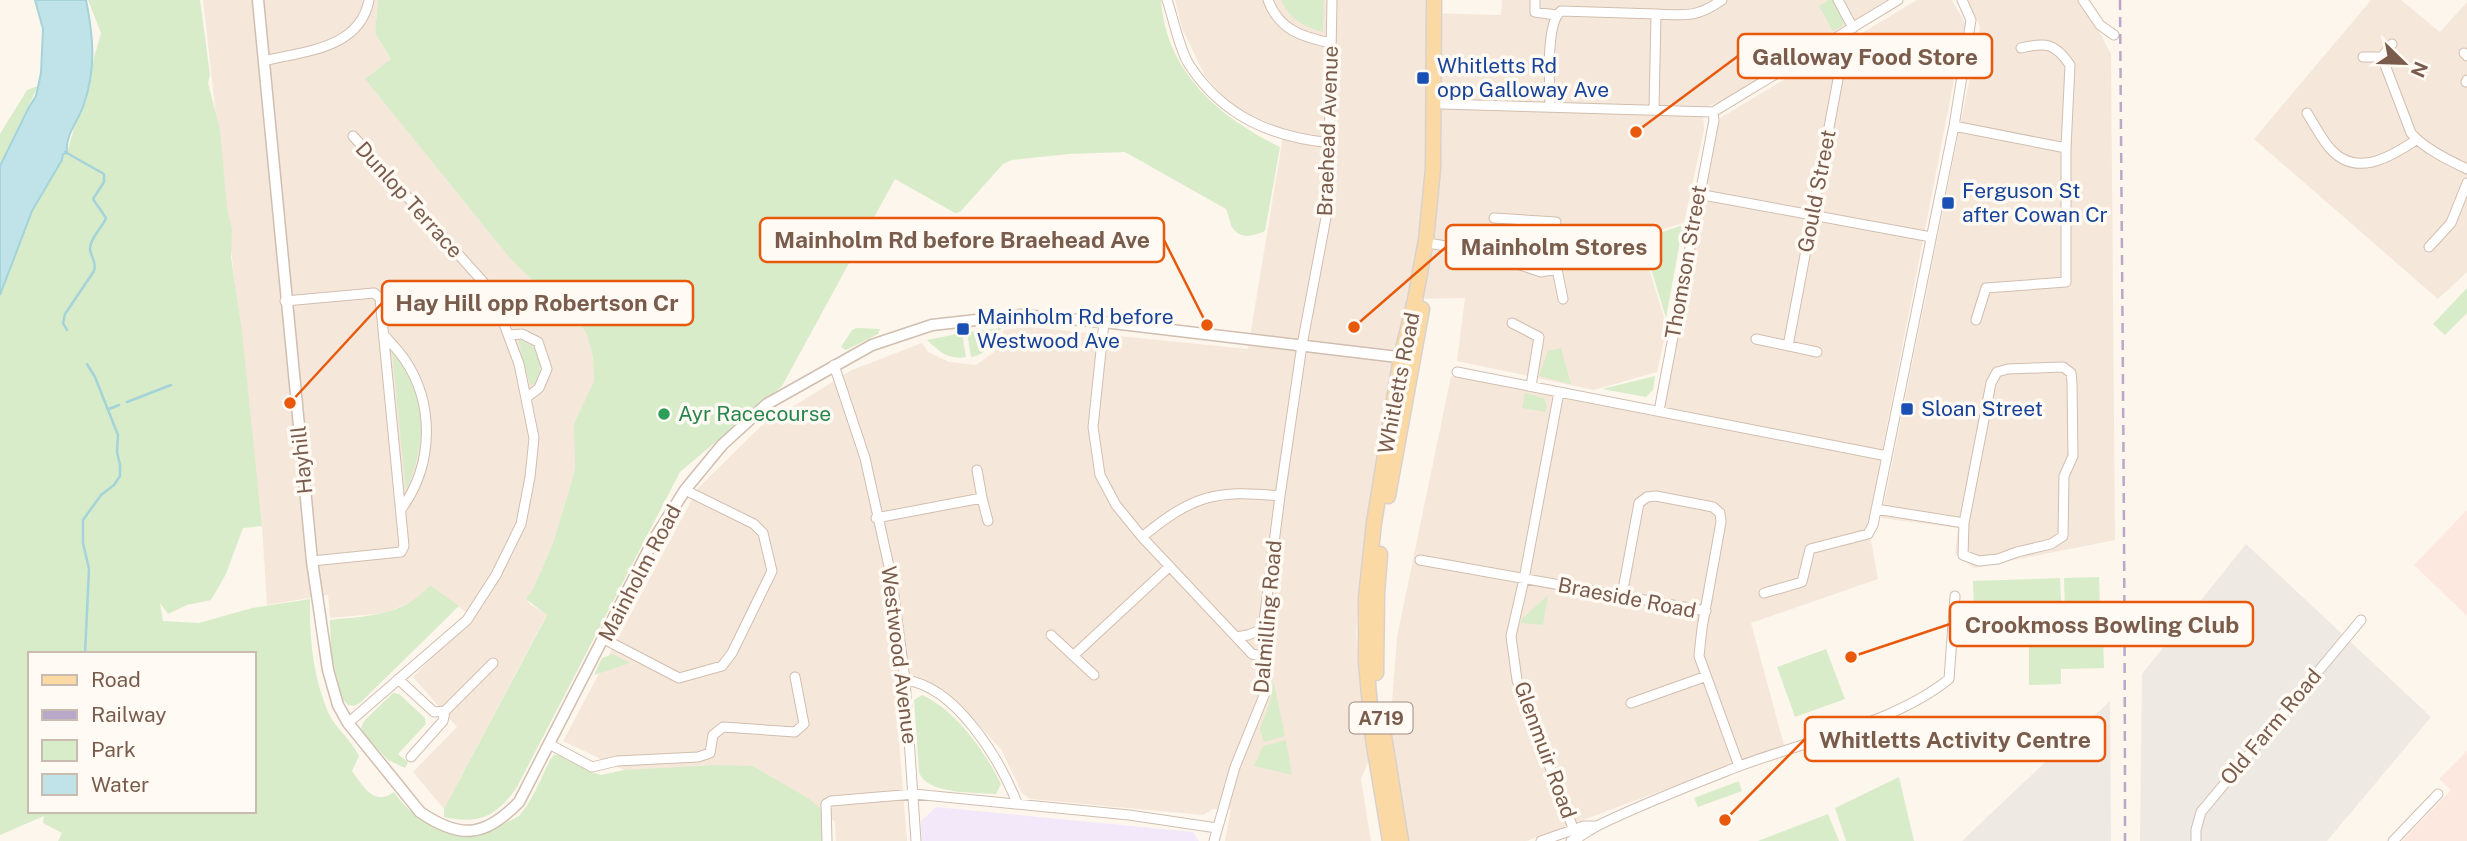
<svg xmlns="http://www.w3.org/2000/svg" width="2467" height="841" viewBox="0 0 2467 841" font-family="'Public Sans',sans-serif">
	<rect width="100%" height="100%" fill="#fdf6ec"/>
	<path fill="#f5e8da" d="M203,0H378L375,33L391,59L366,80L509,257L546,294L576,315L587,335L593,358L594,381L585,404L573,477L553,543L534,587L526,599L531,605L547,614L444,809L413,772L457,727L413,677L472,617L430,585L419,598L386,613L330,618L328,595L267,605L262,526Z
		M1175,0H1425L1426,13L1501,15L1502,0H1887L1723,100L1703,108L1704,130L1684,223L1639,236L1667,327L1657,372L1594,390L1457,361L1465,298L1407,299L1364,540L1356,634L1369,760L1361,779L1371,841H1225L1231,809H1213L1203,815L1030,799L1022,793L1001,749L955,700L922,678L894,676L907,841H836L835,822L805,797L753,766L624,770L563,741L698,488L761,426L852,370L922,343L928,352L949,362L976,365L994,352L1004,330L1029,327L1248,349L1284,130L1233,107L1205,76L1182,28Z
		M1917,0H1952L1965,23L1868,524L1878,579L1751,623L1784,745L1527,841H1407L1389,741L1397,637L1451,376L1658,417L1720,118Z
		M1968,0H2082L2111,54L2115,540L1974,568L1955,554L1958,528L1881,518L1980,27Z
		M2371,0H2401L2440,32L2467,2V272L2438,299L2254,139Z"/>
	<path fill="#fde8e0" d="M2467,510V616L2414,565Z
		M2467,751V841H2402L2451,790L2439,779Z"/>
	<path fill="#efe9e4" d="M2246,544L2431,717L2327,841H2140L2142,674Z
		M2110,701L2111,841H1962L1964,839Z"/>
	<path fill="#f3e8fa" d="M936,807L1193,832L1199,841H922L921,821Z"/>
	<path fill="#d8ecc9" fill-rule="evenodd" d="M88,0H200L210,75L208,83L220,130L227,207L232,230L231,257L242,332L262,526L243,528L226,574L211,600L187,605L168,614L160,603L163,621L199,623L252,608L310,599C309,636 313,677 328,712C335,728 351,739 359,756L352,771C363,786 374,807 394,792C423,836 477,841 519,816C533,800 541,778 550,760L554,755H558L588,771L601,775L624,770L717,765L753,766L808,798L822,810L824,841H58L62,833L43,823L44,816L0,835V295L32,211L62,160L63,154L67,153L101,33ZM30,654H254V811H30Z
		M378,0H1161C1166,72 1219,117 1280,147L1265,231C1254,236 1240,240 1232,227C1229,221 1229,215 1226,209L1125,152L1069,154L1012,160L1003,164L960,212L955,213L895,179L782,386L680,472L517,787C497,816 479,825 444,817V809L547,615L526,599L534,587L553,543L573,477L575,466L574,424L594,381L593,358L587,335L576,315L546,294L509,257L365,79L391,59L375,33Z
		M1281,0H1324L1323,32C1303,26 1290,20 1281,0Z
		M1829,0H1835L1844,16L1842,26L1833,31L1819,6Z
		M38,86L0,166V134L27,90Z
		M1683,225L1666,318L1642,239Z
		M2467,288V313L2445,335L2433,324Z
		M857,328L880,329L878,334L846,350L841,347L852,330Z
		M1001,328C997,341 986,355 971,357L967,332Z
		M962,333L966,357C948,360 940,352 927,340Z
		M518,340C540,344 544,364 536,383L530,385Z
		M1561,348L1571,384L1539,376L1548,351Z
		M392,351C428,399 428,437 406,491Z
		M1655,376L1653,390L1646,397L1602,389Z
		M1525,393L1544,398L1547,406L1545,412L1522,408Z
		M2099,577L2101,636L2066,638L2064,578Z
		M2060,578L2063,637L1975,640L1973,581Z
		M430,585L459,606L360,703L354,706L348,705L343,700L331,656L330,620C367,616 404,616 430,585Z
		M1548,595L1543,625L1521,623L1522,619Z
		M2103,638L2104,668L2061,669V684L2029,685V640Z
		M1826,649L1845,699L1795,717L1777,667Z
		M613,654L630,663L594,675L602,658Z
		M1273,679L1285,736L1264,742L1260,729L1271,699Z
		M393,693L399,694L425,718L426,724L398,754L408,762L405,768L388,760L364,735L361,728L364,721Z
		M922,695C956,710 986,753 1001,784L996,794C976,792 926,795 919,772L914,700Z
		M1286,740L1292,775L1254,766L1263,746Z
		M1899,777L1914,841H1846L1835,808Z
		M1739,781L1742,791L1698,807L1694,798Z
		M1828,814L1839,841H1758Z"/>
	<path fill="#bfe3e8" stroke="#a5d3da" stroke-width="2" d="M35,0H86C94,39 96,70 83,107C77,123 65,135 67,153L63,154L62,160L32,211L0,295V166L29,107L36,96L41,73L43,29Z"/>
	<g fill="none" stroke-linecap="round" stroke-linejoin="round">
		<path stroke="#a5d3da" stroke-width="2.5" d="M65,152L104,174V182L93,199L106,218C102,228 90,238 90,249C91,258 97,262 94,271L65,314L63,323L67,330
			M127,402L171,385
			M109,409L119,405
			M85,654L89,569L83,543V520L101,495L114,485L120,476V465L117,452L118,435L95,377L87,364"/>
		<g stroke="#d1beb0" stroke-width="11">
			<path id="minor" d="M1167,0C1173,17 1180,52 1190,66C1224,117 1272,137 1331,143
				M1268,0C1279,30 1302,37 1331,43
				M1535,0V12L1556,15
				M1838,0L1853,28
				M2083,0L2100,25L2114,35
				M2464,53L2467,56
				M2363,57H2382L2392,44
				M2382,57L2411,133C2423,148 2450,161 2467,169
				M264,61C304,51 360,49 369,0
				M2466,82L2467,80
				M1442,104L1713,112L1898,0
				M1550,107C1550,87 1545,23 1561,11L1656,14
				M1654,109L1656,14C1687,15 1696,18 1722,0
				M2307,113C2314,124 2320,136 2328,146C2354,179 2389,158 2416,140
				M1954,126L2066,148
				M1698,194L1931,237
				M1494,218L1556,222
				M1434,244L1484,253L1541,272L1557,269L1563,299
				M2429,247L2451,223L2467,183
				M1516,263L1520,220
				M285,301L374,293L380,298L404,546L401,552L312,561
				M1976,320L1986,288L2066,282V148L2070,65C2055,43 2046,42 2021,48
				M1104,322L1093,427L1100,475L1116,505L1142,537L1252,654L1263,656
				M1512,323L1539,337L1531,386
				M384,335C391,343 399,351 405,360C435,405 433,465 402,508
				M508,335L522,334L538,342L547,369L539,388L526,398
				M1756,339L1817,352
				M1788,346L1842,58L1843,49L1838,37
				M834,365L865,458L892,580L905,680L916,841
				M2063,367L2071,373L2072,383L2073,456L2064,476L2063,536L2051,544L2017,552L1998,559L1979,561L1963,555L1964,523L1991,383L1997,372L2008,369Z
				M1457,372L1887,456
				M1559,392L1524,579L1511,636L1517,680L1578,841
				M1659,411L1714,120L1713,112
				M977,470L982,498
				M1876,509L1964,523
				M876,518L982,498L988,521
				M1142,537C1192,496 1215,489 1280,496
				M1420,560L1706,611
				M1764,593L1802,582L1810,549L1868,534L1873,525L1954,126L1971,20L1962,0
				M1622,595L1639,503L1647,497L1656,496L1713,507L1720,513L1721,522L1702,628L1699,656L1739,766
				M1051,635L1094,675
				M1236,637L1248,635L1263,629
				M604,639L679,678L722,666L732,653L772,571L763,533L754,524L685,490
				M1074,655L1169,567
				M398,679L434,712L445,711L493,663
				M905,680C956,686 1000,760 1017,803
				M1631,703L1704,677
				M348,723L467,620L496,575L521,524L530,477L534,438L519,364L492,292L353,136
				M549,744L592,767L617,761L698,757L710,753L713,735L723,727L795,732L804,724L795,677
				M411,757L443,721L445,711
				M827,841L826,804L831,801L914,794L1129,815L1217,828
				M1214,841L1235,767L1265,693L1263,629L1280,496L1302,345L1328,207L1332,0
				M1541,841L1584,826H1596
				M1571,841C1581,837 1589,830 1599,825C1644,803 1691,785 1737,767C1805,741 1893,724 1949,679L1955,596
				M2196,841V830L2201,812L2361,620
				M2393,841L2438,794"/>
		</g>
		<g stroke="#d1beb0" stroke-width="13">
			<path id="tertiary" d="M258,0L312,561L328,670L338,705L348,723L420,812C461,840 485,837 519,802L653,541L685,490L722,445L767,404L872,345L932,325L1021,315L1104,322L1406,358"/>
		</g>
		<g stroke="#dad1cd" stroke-width="17">
			<path id="primary" d="M1388,496L1422,309
				M1376,673L1377,594L1380,554
				M1380,711L1401,841
				M1390,841L1373,739L1366,662V598L1374,523L1401,357L1415,300L1426,240L1433,169L1434,0"/>
		</g>
		<use href="#minor" stroke="#fff" stroke-width="9"/>
		<use href="#tertiary" stroke="#fff" stroke-width="10"/>
		<use href="#primary" stroke="#fbd9a5" stroke-width="14"/>
		<path stroke="#b9a8c9" stroke-width="2.5" stroke-dasharray="10 7" stroke-linecap="butt" d="M2120,0C2122,280 2125,561 2125,841"/>
	</g>
	<g fill="#1a4fb4" stroke="#fffaf3" stroke-width="2.5">
		<rect x="1416" y="71" width="14" height="14" rx="3.5"/>
		<rect x="1941" y="196" width="14" height="14" rx="3.5"/>
		<rect x="956" y="322" width="14" height="14" rx="3.5"/>
		<rect x="1900" y="402" width="14" height="14" rx="3.5"/>
	</g>
	<circle fill="#2e9e5b" stroke="#fffaf3" stroke-width="2.5" cx="664" cy="414" r="7"/>
	<g text-anchor="middle" stroke-width="7" stroke-linejoin="round" paint-order="stroke">
		<rect fill="#fffaf3" stroke="#a28b7f" stroke-width="2" x="1349.5" y="702.5" width="63" height="31" rx="5"/>
		<g font-size="19" font-weight="bold" fill="#7a5c4d">
			<text x="1381" y="725">A719</text>
		</g>
		<g font-size="21" fill="#164399" stroke="#fffaf3" text-anchor="start">
			<text x="1437" y="73">Whitletts Rd<tspan x="1437" dy="24">opp Galloway Ave</tspan></text>
			<text x="1962" y="198">Ferguson St<tspan x="1962" dy="24">after Cowan Cr</tspan></text>
			<text x="977" y="324">Mainholm Rd before<tspan x="977" dy="24">Westwood Ave</tspan></text>
			<text x="1921" y="416">Sloan Street</text>
		</g>
		<g font-size="21" fill="#7a5c4d" stroke="#fffaf3">
			<text transform="translate(1328 131) rotate(-88)" y="7">Braehead Avenue</text>
			<text transform="translate(1817 191) rotate(-79)" y="7">Gould Street</text>
			<text transform="translate(409 200) rotate(48)" y="7">Dunlop Terrace</text>
			<text transform="translate(1686 262) rotate(-80)" y="7">Thomson Street</text>
			<text transform="translate(1399 383) rotate(-79)" y="7">Whitletts Road</text>
			<text transform="translate(302 460) rotate(-96)" y="7">Hayhill</text>
			<text transform="translate(640 573) rotate(-62)" y="7">Mainholm Road</text>
			<text transform="translate(1627 598) rotate(11)" y="7">Braeside Road</text>
			<text transform="translate(1268 617) rotate(-85)" y="7">Dalmilling Road</text>
			<text transform="translate(899 655) rotate(83)" y="7">Westwood Avenue</text>
			<text transform="translate(2271 727) rotate(-50)" y="7">Old Farm Road</text>
			<text transform="translate(1545 750) rotate(70)" y="7">Glenmuir Road</text>
		</g>
		<g font-size="21" fill="#27864d" stroke="#fffaf3" text-anchor="start">
			<text x="678" y="421">Ayr Racecourse</text>
		</g>
	</g>
	<path fill="none" stroke="#e8590c" stroke-width="2.5" d="M1636 132L1738 56M1207 325L1164 240M1354 327L1446 247M290 403L382 303M1851 657L1950 624M1725 820L1805 739"/>
	<g fill="#e8590c" stroke="#fffaf3" stroke-width="2.5">
		<circle cx="1636" cy="132" r="7"/>
		<circle cx="1207" cy="325" r="7"/>
		<circle cx="1354" cy="327" r="7"/>
		<circle cx="290" cy="403" r="7"/>
		<circle cx="1851" cy="657" r="7"/>
		<circle cx="1725" cy="820" r="7"/>
	</g>
	<g fill="#fffaf3" stroke="#e8590c" stroke-width="2.5">
		<rect x="1738" y="34" width="254" height="44" rx="7"/>
		<rect x="760" y="218" width="404" height="44" rx="7"/>
		<rect x="1446" y="225" width="215" height="44" rx="7"/>
		<rect x="382" y="281" width="311" height="44" rx="7"/>
		<rect x="1950" y="602" width="303" height="44" rx="7"/>
		<rect x="1805" y="717" width="300" height="44" rx="7"/>
	</g>
	<g font-size="23" text-anchor="middle" font-weight="bold" fill="#7a5c4d">
		<text x="1865" y="65">Galloway Food Store</text>
		<text x="962" y="248">Mainholm Rd before Braehead Ave</text>
		<text x="1554" y="255">Mainholm Stores</text>
		<text x="537" y="311">Hay Hill opp Robertson Cr</text>
		<text x="2102" y="633">Crookmoss Bowling Club</text>
		<text x="1955" y="748">Whitletts Activity Centre</text>
	</g>
	<rect x="28" y="652" width="228" height="161" fill="#fffaf3" stroke="#cabbb1" stroke-width="2"/>
	<rect x="42" y="675" width="35" height="10" fill="#fbd9a5" stroke="#cabbb1" stroke-width="2"/>
	<text x="91" y="687" font-size="21" fill="#7a5c4d">Road</text>
	<rect x="42" y="710" width="35" height="10" fill="#b9a8c9" stroke="#cabbb1" stroke-width="2"/>
	<text x="91" y="722" font-size="21" fill="#7a5c4d">Railway</text>
	<rect x="42" y="740" width="35" height="21" fill="#d8ecc9" stroke="#cabbb1" stroke-width="2"/>
	<text x="91" y="757" font-size="21" fill="#7a5c4d">Park</text>
	<rect x="42" y="774" width="35" height="21" fill="#bfe3e8" stroke="#cabbb1" stroke-width="2"/>
	<text x="91" y="792" font-size="21" fill="#7a5c4d">Water</text>
	<g transform="translate(2404 63) rotate(113)" stroke="#fffaf3" stroke-width="5" paint-order="stroke">
	<path d="M0-5L12 26L0 18L-12 26Z" fill="#7a5c4d"/>
	<text y="-10" font-size="19" font-weight="bold" text-anchor="middle" fill="#7a5c4d">N</text>
	</g>
</svg>
